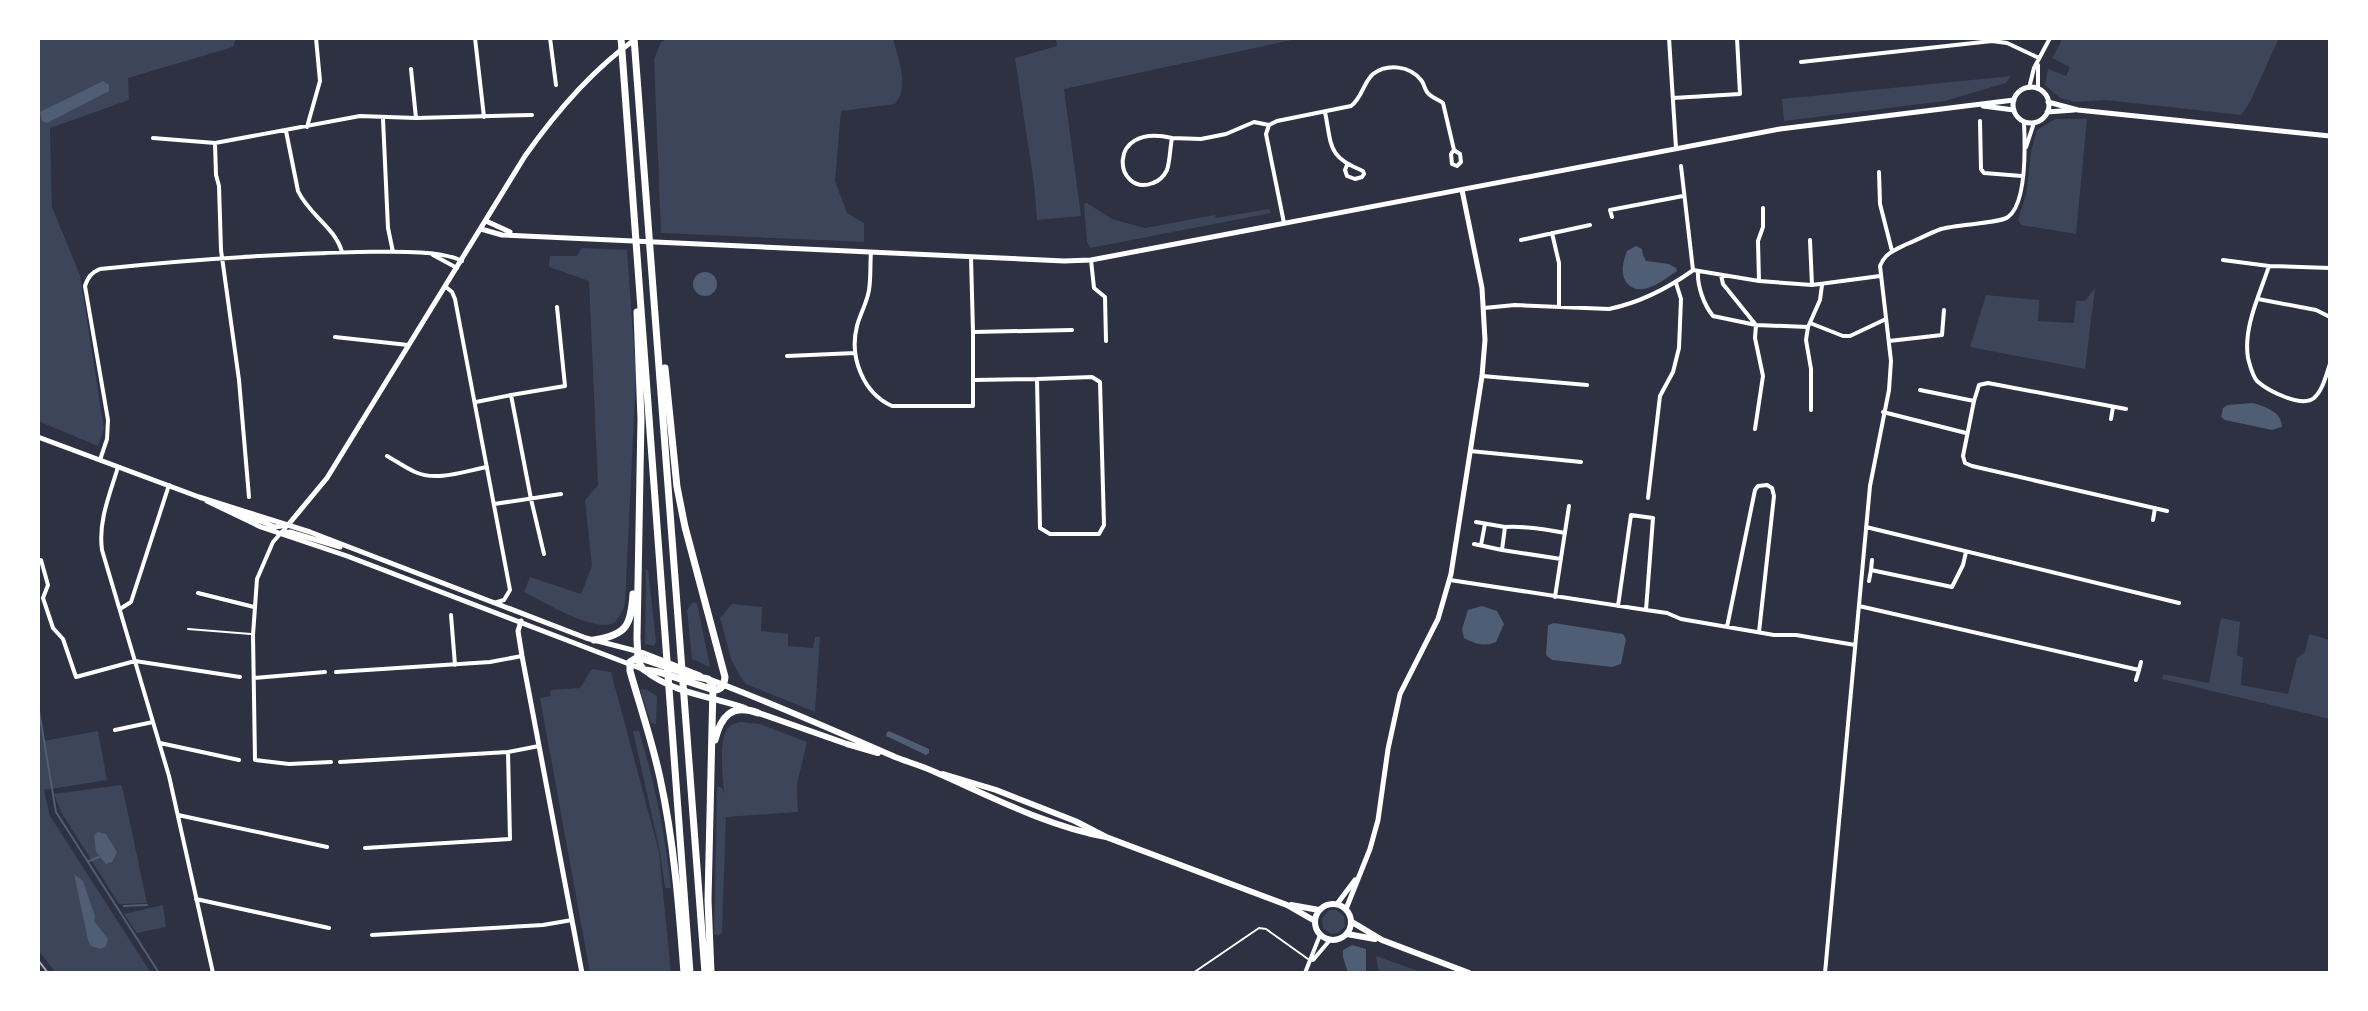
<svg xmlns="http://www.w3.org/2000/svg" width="2368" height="1011" viewBox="0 0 2368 1011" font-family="'Noto Sans',sans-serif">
	<rect width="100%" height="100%" fill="#2d3142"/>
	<path fill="#3c4559" d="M38,38H236L233,47L128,78L129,100L50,128L52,207L80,275L104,429L98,446L38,421Z
		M669,38H893C898,60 910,85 895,104L841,111L835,181L847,213L864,223V242L661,233L654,59L661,42Z
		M1063,38H1301L1064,89L1081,216L1037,220L1034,184L1015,58L1057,46L1056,40Z
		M2063,38H2279L2249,104L2241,115L2105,100L2075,102L2060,98L2045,85L2048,69L2066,76L2070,67L2052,58Z
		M2011,76L2006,83L1945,101L1784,121L1782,99Z
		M2055,119H2087L2076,234L2021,225L2018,220L2026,195L2031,152L2037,130Z
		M1087,203L1112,219L1145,228L1215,215L1216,218L1269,209L1271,213L1090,248L1087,242L1084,204Z
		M582,248L627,250L636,375L625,604C623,609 620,617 616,621C600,637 541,600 524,592L530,577L581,594L592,566L585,500L598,485L589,281L549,267L550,256H577Z
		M2095,288L2085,369L1970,347L1986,295L2039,300L2038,321L2074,323L2076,301H2085Z
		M646,569L648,570L656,642L654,646L645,644Z
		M693,602L697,603L710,667L692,659L687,610Z
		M732,604L762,607L761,631L788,634V646L813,648L815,637H820L815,712L746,684L740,676L731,659L720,618Z
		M2221,618L2240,622L2237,655L2243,658L2241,685L2288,694L2297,658L2305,652L2309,634L2330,640V719L2162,679L2163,674L2209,683Z
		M592,669L611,672L659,852L671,973H590L540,698L550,696L551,690L580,688Z
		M645,689L657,696L656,724L651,723L640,690Z
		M38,713L43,741L98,731L107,780L44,790L50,816L151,973H56L38,950Z
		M740,722L760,724L807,742L797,784L798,812L726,817L722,932L718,936L714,934L717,786L722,788L724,794C723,778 718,740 728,728C731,724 735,724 740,722Z
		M633,731H639C655,783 665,834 671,888H665L660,852Z
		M121,785L123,790L147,903L119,904L61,812L54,794Z
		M163,905L166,927L137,933L124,914Z
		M1329,910H1336L1344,916L1345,926L1338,933L1331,934L1323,928L1322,918Z
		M1376,956L1424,973H1379Z"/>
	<path fill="#4f5d75" d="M103,81L109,85V91L47,123L42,121L40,112Z
		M1636,246L1642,249L1643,255L1646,261L1669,264L1676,268L1677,271C1664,280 1639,300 1626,282C1620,272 1623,262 1627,251Z
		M693 284a12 12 0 1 1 24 0a12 12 0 1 1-24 0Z
		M2253,403C2266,407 2282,412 2282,427L2272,430L2225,420L2221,417L2223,408L2228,405Z
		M1482,606L1497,611L1504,624L1496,642C1483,647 1476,644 1464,638L1462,629L1468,610Z
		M1554,623L1623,634L1626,639L1621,664L1612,667L1552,660L1546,655L1548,625Z
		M889,731L929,749V753L926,755L886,736L887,732Z
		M98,832L106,834L117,852L112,862L106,864L96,852L94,835Z
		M74,874L83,881L95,916L94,921L108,939L106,946L101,949L91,946L88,940Z
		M1352,945L1366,949V973H1348L1343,957V950Z"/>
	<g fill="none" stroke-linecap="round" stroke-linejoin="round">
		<path stroke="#4f5d75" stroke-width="2" d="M38,705L56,812L159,973
			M89,861L99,857
			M124,906L147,905"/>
		<path stroke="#fff" stroke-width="2" d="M188,629L251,634
			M1193,973L1259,928L1266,929L1308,959"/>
		<path stroke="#fff" stroke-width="4" d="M475,38L484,117
			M550,38L556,85
			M1669,38L1676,148
			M1801,62L1992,41L2007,43L2039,58
			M2038,65V89
			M411,69L416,118
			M2029,88L2034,68L2050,38
			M1673,98L1740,94L1737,38
			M1325,112C1332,146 1327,157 1363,171L1364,174
			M383,119L388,228L393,252
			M1980,121L1981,169L1984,173L2022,176
			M307,127L320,81L316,38
			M286,131L298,191C309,215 335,227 342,252
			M153,138L215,143L360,116L416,118L532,115
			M1172,138C1104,122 1115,198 1153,183C1159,181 1164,176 1167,170C1170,161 1170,148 1172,138L1201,139L1226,134L1254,122L1269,125
			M215,143L216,175L219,186L221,250L239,380L249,497
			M2026,147L2034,123
			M1347,165L1345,170L1347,176L1355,179L1362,177L1364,174
			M1681,166L1693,270L1759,281L1812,285L1880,276
			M1879,172L1880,204L1892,251
			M1612,217L1610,210L1683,196
			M1284,223L1266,134L1269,125L1277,121L1351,106C1362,98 1363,83 1373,74C1388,63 1410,66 1421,80C1424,83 1424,88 1427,92C1430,97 1438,99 1443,103L1454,150L1451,154L1452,164L1457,166L1461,162L1460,154L1454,150
			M1552,233L1559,263V307
			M1521,240L1590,225
			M1810,240L1812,285
			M871,252C870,264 871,278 869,290C867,303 860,314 857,326C849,357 863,393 892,406H973V380
			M433,255L457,268
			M971,257L973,332L1072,330
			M1091,260L1094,288L1105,297L1106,341
			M2223,260L2269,266L2330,268
			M2269,266C2260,294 2243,327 2248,358C2250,365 2252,375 2257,381C2268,391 2302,408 2314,398C2323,390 2326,375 2330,364
			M1698,271C1697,286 1704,305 1713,316L1756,325L1808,327
			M1721,275L1723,284L1756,325L1755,338L1763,376L1755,429
			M1759,281L1758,241L1763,227V208
			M446,287L452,292L455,299L510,590L504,600L494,603
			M2258,299L2316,310L2330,317
			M1484,308L1515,305L1609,309C1638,303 1668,288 1692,271
			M1810,323L1843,336H1850L1886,319
			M973,332V380L1037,379L1040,528L1050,534H1099L1104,525L1100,382L1092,377L1037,379
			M335,337L408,345
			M1889,341L1942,335L1944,310
			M787,356L855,353
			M1482,376L1587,385
			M1920,390L1974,401
			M476,402L511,395
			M2126,409L1988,383L1979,385L1974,401L1963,456L1965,463L1972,466L2167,511
			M1811,410V369L1806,340L1808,327L1820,300L1822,285
			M1883,412L1966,433
			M2111,419L2113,407
			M1470,451L1581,462
			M387,456C396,461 406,468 415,472C437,482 465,471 487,467
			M100,460L107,439L108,420L85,286C88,277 91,273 100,269C186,260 272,254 358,252C385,252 439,249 462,261
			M118,467C110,494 98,521 102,550L169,776L213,973
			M1648,498L1660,396L1673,372L1679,348L1681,299L1676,283
			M494,504L561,494
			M2153,520L2155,508
			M1476,522L1505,527
			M288,525L273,542L257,579L253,635L255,760L289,764L331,762
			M1866,527L2179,603
			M1474,544L1502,550
			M1481,545L1485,524
			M544,554L531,499L511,395L565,386L557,307
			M1561,559L1502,550L1505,527C1525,526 1545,529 1565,533
			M41,560L48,585L43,598L53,628L63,639L76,677L135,661L240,677
			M1871,570L1872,560
			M1450,580L1646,610L1667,613L1681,619L1774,635H1796L1855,645
			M1869,581L1871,570L1952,587L1963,565L1966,552
			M198,593L254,607
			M1555,597L1569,506
			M1618,606L1631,515L1653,518L1646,610
			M1859,606L2139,670L2141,662
			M120,609L131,602L169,485
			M451,615L455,665
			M1727,627L1755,490L1758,486L1767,485L1772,488L1774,496L1759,632
			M336,672L490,662L522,656
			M254,678L325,672
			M2136,680L2139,670
			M115,730L153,722
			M160,743L239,760
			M340,762L508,752L539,746
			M178,815L327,847
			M365,848L510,839L508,752
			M196,899L329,928
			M372,935L543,925L572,920
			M1313,960L1330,940
			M1305,973L1320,935
			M1825,973L1870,486L1889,390L1891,361L1880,266C1885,253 1895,250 1907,244C1919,239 1930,233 1941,229C1957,224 1998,224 2008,217C2027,203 2025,143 2024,122"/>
		<path stroke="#fff" stroke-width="5" d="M38,437L199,497L310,532L586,638L644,653L700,675
			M207,501L261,527L347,556L642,669
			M229,508L275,527L287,525
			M281,533L290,532L340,547
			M521,621L518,631L522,656L582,973
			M1337,904L1355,880
			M1346,909L1370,849L1378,820L1388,749L1400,694L1438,619L1451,574L1482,376L1485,340L1482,288L1462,190"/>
		<path stroke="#fff" stroke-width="5" d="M2013 105a18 18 0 1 1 36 0a18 18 0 1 1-36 0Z
			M2048,102L2078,110L2330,136
			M1983,106L2014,110
			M2047,112L2074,110
			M486,221L510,232
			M481,229L502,235L1064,261L1091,260L1780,129L2014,100
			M288,525L327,478L525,156C556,112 590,72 634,40"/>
		<path stroke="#fff" stroke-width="6" d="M644,670C672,693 713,697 745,708
			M708,679C772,703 833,730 895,757C908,762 922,766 935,772C990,796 1046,826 1106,837
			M756,712L847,744L878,753
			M943,774L996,790L1075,821L1106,837L1287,905L1315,921
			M1315 922a18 18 0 1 1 36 0a18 18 0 1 1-36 0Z
			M1291,905L1319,910
			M1352,922L1382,940L1469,973
			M1347,934L1375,939"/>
		<path stroke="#fff" stroke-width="7" d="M621,38L690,973
			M634,38L705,973
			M637,312L641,419L637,638L638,661L643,669
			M594,640C627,635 631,625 633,594
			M645,670L659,672L714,690C722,690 724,685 725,677L685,527L677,487L665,368
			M715,740C721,716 732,703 758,713
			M684,973C679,907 674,842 660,778C652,741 640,706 630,671V662L638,657L693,676L708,679L713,686L708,900L711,973"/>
		<path stroke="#abadb3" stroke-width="2" d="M38,960L48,973"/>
	</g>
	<rect width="2368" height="1011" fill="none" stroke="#ffffff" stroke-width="80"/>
</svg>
